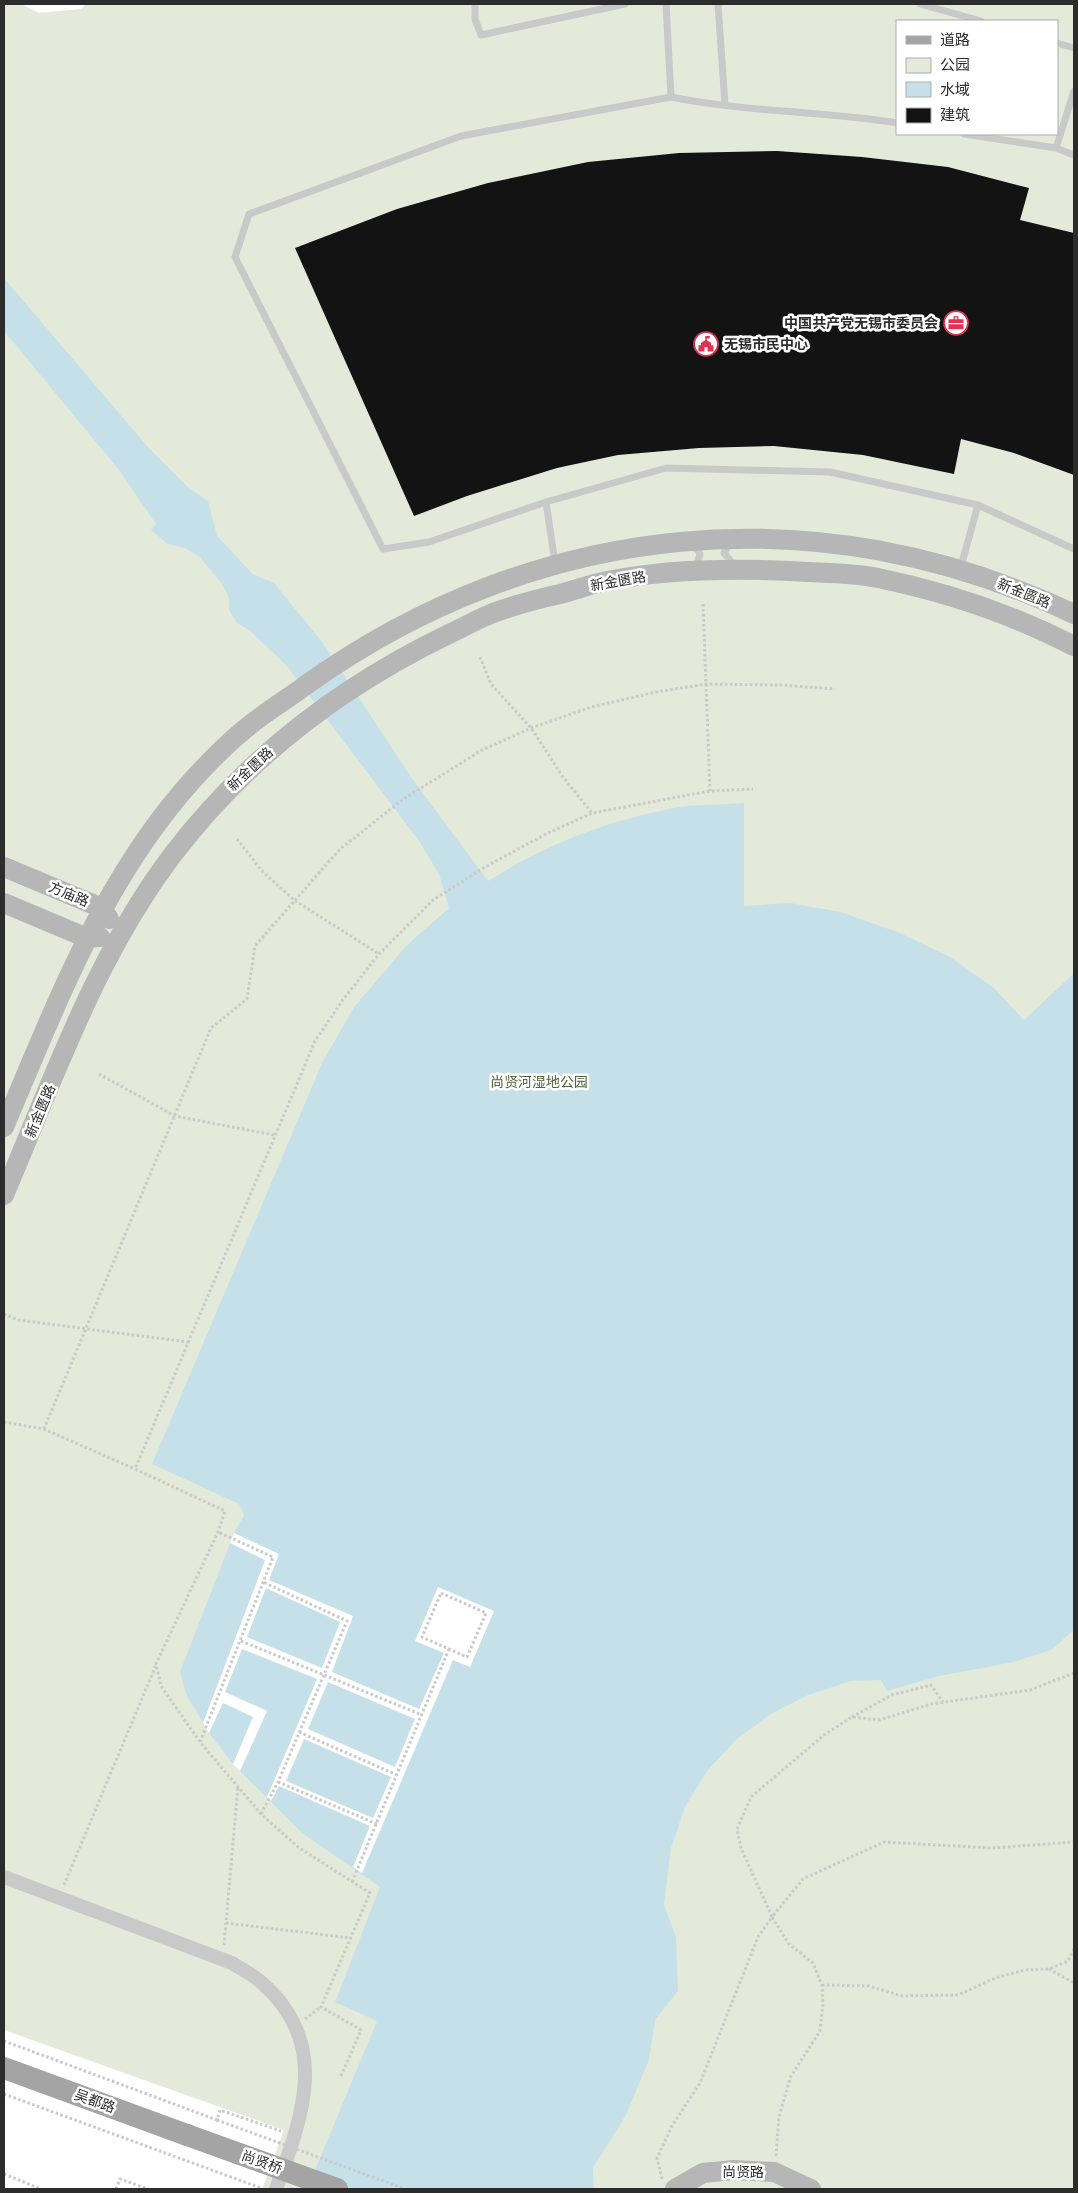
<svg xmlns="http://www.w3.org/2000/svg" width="1078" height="2193" viewBox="0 0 1078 2193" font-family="'Work Sans','Noto Sans SC',sans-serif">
	<rect width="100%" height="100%" fill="#fff"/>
	<path fill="#e4eada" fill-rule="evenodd" d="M4,4H21L39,13L81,9L86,4H1074V2189H262L284,2130L4,2030ZM897,21H1057V134H897Z"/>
	<path fill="#c6e0ea" d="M4,278L147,446L189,488L208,501L217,536L253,574L274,583L323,643L411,777L488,881C549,843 608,820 679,807C700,804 723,805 744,803V906L790,903L841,912L900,933L950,957L994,988L1024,1020L1074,973V1630L1051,1650L1014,1662L939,1676L887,1691L881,1680L851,1681L808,1695L771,1714L737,1739L707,1771L685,1807L671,1848L664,1905L676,1937L678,1991L655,2020L649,2060L626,2115L593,2168L594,2189H307L377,2021L335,2002L380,1887L302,1833L233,1764L209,1733L186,1694L180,1672L234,1533L244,1515L239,1504L152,1464L322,1063L354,1007L407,945L449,908L439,874L419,841L286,665L249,630L237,623L229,610V598L222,584L200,557L185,548L168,544L151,530L156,524L119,470L4,331Z"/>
	<path fill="#fff" fill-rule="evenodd" d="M234,1533L279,1554L269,1580L353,1616L332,1672L419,1709L444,1653L415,1641L438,1587L494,1611L470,1667L453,1660L362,1873L353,1867L370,1826L279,1786L271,1801L267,1797L317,1679L242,1649L225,1692L267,1711L240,1771L233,1764L253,1717L223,1703L209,1733L203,1723L265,1560L230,1543ZM266,1588L340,1622L322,1668L247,1637ZM328,1682L415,1719L395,1767L308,1729ZM304,1739L391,1777L373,1818L286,1781Z"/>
	<path fill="#131313" d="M777,151L862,157L948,167L1029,188L1020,220L1074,233V475L1014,453L961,439L954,474L863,455L774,446L699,448L618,455L557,468L467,496L414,516L295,248L397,209L488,183L588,162L679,153Z"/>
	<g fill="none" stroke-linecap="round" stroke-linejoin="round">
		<path stroke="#c9c9c9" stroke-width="3" stroke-dasharray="2.5 2.5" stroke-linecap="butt" d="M703,604L710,791
			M480,657L491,684L531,728L563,777L592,813
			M237,839L262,871L294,900L379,954
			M99,1074L175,1116L274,1135
			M4,1314L18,1320L188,1342
			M4,1422L44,1429L135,1469
			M44,1429L211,1028L247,999L255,946L340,849L405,798L482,750L531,728L591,707L656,692L707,684L781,685L835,689
			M441,1593L486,1613L467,1657L422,1637Z
			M241,1641L422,1715
			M852,1717L892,1695L931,1685L943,1702
			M299,1732L397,1775
			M200,1742L273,1557L218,1532
			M278,1782L377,1824
			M261,1814L278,1782L347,1621L263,1582
			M352,1882L449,1649
			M64,1885L156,1665
			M226,1923L351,1938
			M224,1945L238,1786
			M1049,1969L1074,1983
			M822,1985L869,1986L902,1996L958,1995L995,1978L1025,1970L1049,1969L1068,1961L1074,1949
			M305,2019L321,2007
			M4,2041L217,2120L220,2110L281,2131
			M341,2076L361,2030L321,2007L370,1893L298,1847L261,1814L200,1742L161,1686L156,1664L218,1532L225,1511L135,1469L315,1041L342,1001L379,954L433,900L485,867L546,834L592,813L710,791L753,789
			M4,2094L261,2188
			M776,2156L779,2116L791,2076L820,2031L823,2003L822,1985L813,1963L789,1944L772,1917L803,1879L884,1842L992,1848L1074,1842
			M4,2174L41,2189
			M662,2179L657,2158L672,2126L700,2083L758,1937L772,1917L741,1848L737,1829L751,1797L824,1735L852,1717L879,1720L931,1704L1030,1690L1074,1673
			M116,2189L120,2179L148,2189"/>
		<path stroke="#c9c9c9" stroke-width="7" d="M475,4V19L481,35L625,4
			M666,4L671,97
			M718,4L725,105
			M920,4L981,21
			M1057,43L1074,48
			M897,123C822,111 745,112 671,97L461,136L249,214L235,257L383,549L429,542L546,502L666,468L830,472L978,505L1074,549
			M964,134L1056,148L1074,155
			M1056,148L1074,91
			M546,502L555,563
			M730,543L724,553L734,565
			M693,544L700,554L696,567
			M960,570L978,505"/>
		<path stroke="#c9c9c9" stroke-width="14" d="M4,1877L232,1963C241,1969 252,1974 261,1982C331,2043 303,2115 276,2189"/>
		<path stroke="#b6b6b6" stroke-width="20" d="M4,867L102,908L109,919
			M4,903L87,938L100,937
			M4,1127C54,1010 98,891 182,792C201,770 223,747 245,729C264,713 286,700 306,685C537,520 817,492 1074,614
			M4,1195C54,1078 96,955 174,853C247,758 341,686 449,634C464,627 478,619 493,613C515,605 537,599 560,594C576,590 591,584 607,581C672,568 742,568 808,572C831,573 855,573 878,578C946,592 1012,614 1074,646
			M675,2189L703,2173L734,2170L774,2172L811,2189"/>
		<path stroke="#a4a4a4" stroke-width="22" d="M4,2068L187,2135"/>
		<path stroke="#c9c9c9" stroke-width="3" stroke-dasharray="2.5 2.5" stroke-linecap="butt" d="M217,2120L405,2189"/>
		<path stroke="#a4a4a4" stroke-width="22" d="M187,2135L337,2189"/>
	</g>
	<defs>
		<g id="office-ring" transform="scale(1.25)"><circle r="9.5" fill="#fff" stroke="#e03252" stroke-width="1.5"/><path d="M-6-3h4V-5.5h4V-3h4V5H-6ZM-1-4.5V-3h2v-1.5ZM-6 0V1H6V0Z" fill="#e03252"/></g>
		<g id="civic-ring" transform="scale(1.25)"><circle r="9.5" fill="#fff" stroke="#e03252" stroke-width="1.5"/><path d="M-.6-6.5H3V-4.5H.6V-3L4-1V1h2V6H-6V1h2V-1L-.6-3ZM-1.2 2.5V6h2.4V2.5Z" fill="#e03252"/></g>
	</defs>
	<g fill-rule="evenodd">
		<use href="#office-ring" x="956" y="323"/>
		<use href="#civic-ring" x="706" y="344"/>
	</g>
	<g text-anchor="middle" stroke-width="5" stroke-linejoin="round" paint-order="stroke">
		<g font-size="14" font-weight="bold" fill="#2c2c2c" stroke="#fff" text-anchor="end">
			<text x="938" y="328">中国共产党无锡市委员会</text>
			<text x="724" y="349" text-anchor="start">无锡市民中心</text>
		</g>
		<g font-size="14" fill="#2c2c2c" stroke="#fff">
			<text transform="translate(618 581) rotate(-10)" y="5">新金匮路</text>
			<text transform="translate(1024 593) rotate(22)" y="5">新金匮路</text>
			<text transform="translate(250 769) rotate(-43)" y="5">新金匮路</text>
			<text transform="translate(69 894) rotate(23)" y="5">方庙路</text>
			<text transform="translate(40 1111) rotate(-67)" y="5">新金匮路</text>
			<text transform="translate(95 2101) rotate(20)" y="5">吴都路</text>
			<text transform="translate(262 2162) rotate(20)" y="5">尚贤桥</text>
			<text x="743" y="2177">尚贤路</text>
		</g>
		<g font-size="14" fill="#54663b" stroke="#fff">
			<text x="539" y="1087">尚贤河湿地公园</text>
		</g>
	</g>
	<rect width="1078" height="2193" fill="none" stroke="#2c2c2c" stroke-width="10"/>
	<rect x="896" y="20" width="162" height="115" fill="#ffffff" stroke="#ababab"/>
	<rect x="906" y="36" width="25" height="8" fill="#a4a4a4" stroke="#ababab"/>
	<text x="940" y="45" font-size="15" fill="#2c2c2c">道路</text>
	<rect x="906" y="58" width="25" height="15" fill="#e4eada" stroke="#ababab"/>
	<text x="940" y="70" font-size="15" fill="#2c2c2c">公园</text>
	<rect x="906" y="82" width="25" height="15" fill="#c6e0ea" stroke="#ababab"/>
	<text x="940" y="95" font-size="15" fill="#2c2c2c">水域</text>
	<rect x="906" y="108" width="25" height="15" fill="#131313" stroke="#ababab"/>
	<text x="940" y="120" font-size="15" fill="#2c2c2c">建筑</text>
</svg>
